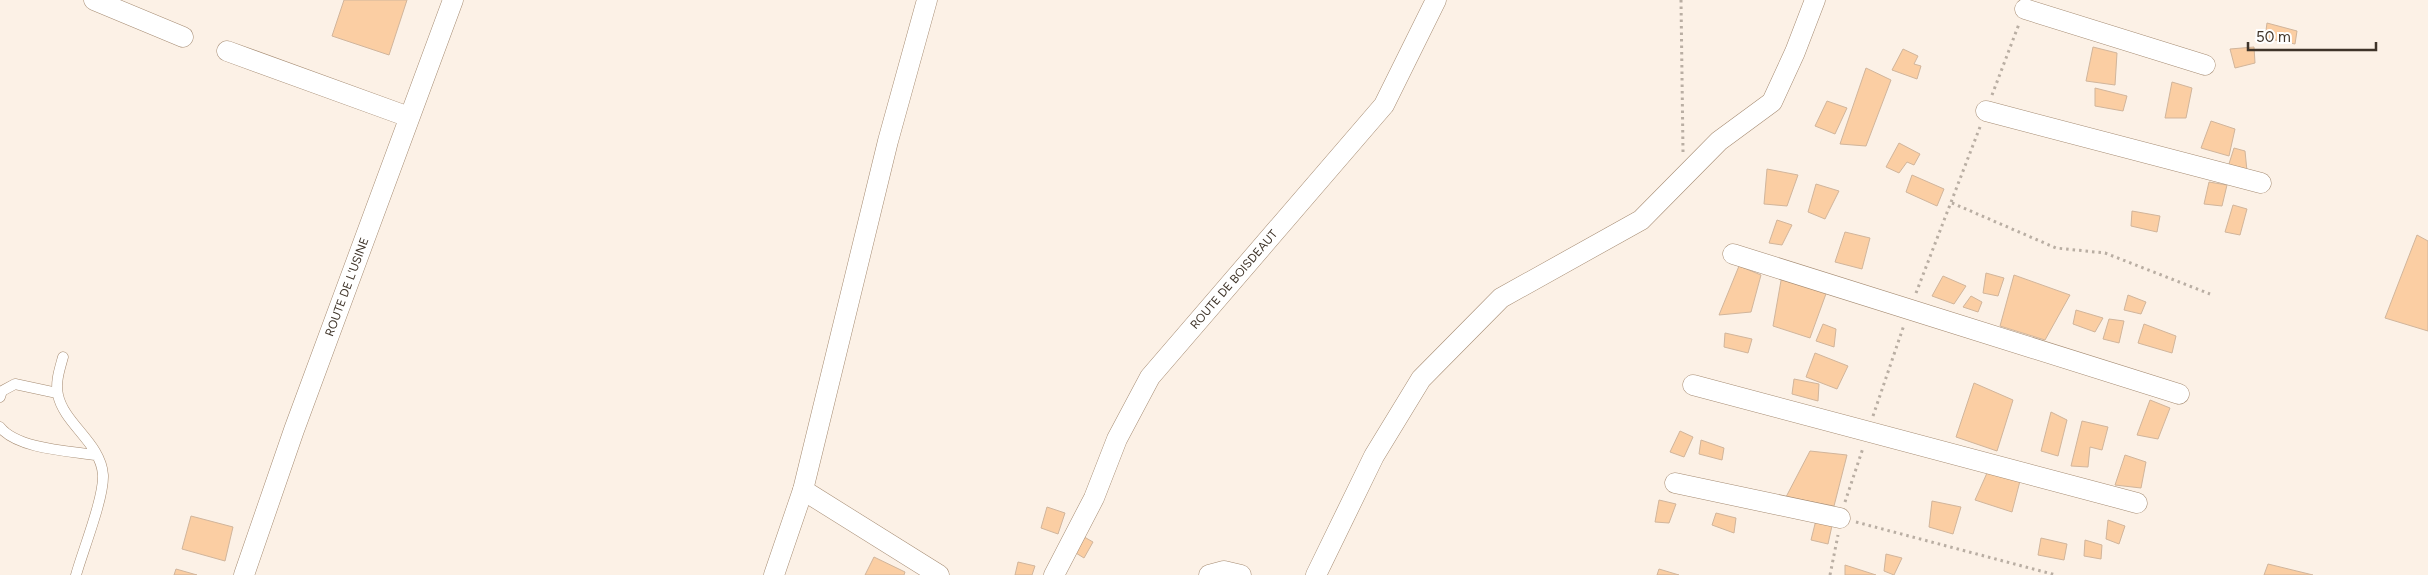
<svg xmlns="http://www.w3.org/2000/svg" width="2428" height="575" viewBox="0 0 2428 575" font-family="Figtree,sans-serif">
	<rect width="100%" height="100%" fill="#fcf1e6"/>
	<path fill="#fbcea3" stroke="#d1b59b" d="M344,0H407L389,55L332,36Z
		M2267,23L2297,31L2295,44L2265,38Z
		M2093,47L2117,53L2115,85L2086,81Z
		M2254,47L2255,63L2235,68L2230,49Z
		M1903,49L1918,56L1914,64L1921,66L1917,79L1892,70Z
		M1866,68L1891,80L1866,146L1840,144Z
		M2172,82L2192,88L2186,118H2165Z
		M2095,88L2127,96L2123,111L2095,106Z
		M1827,101L1847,108L1835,134L1815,126Z
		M2211,121L2235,129L2229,156L2201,148Z
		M1899,143L1920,154L1914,165L1907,162L1899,173L1886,167Z
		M2234,148L2245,151L2247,171L2228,167Z
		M1767,169L1798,175L1787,206L1764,204Z
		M1912,175L1944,189L1937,206L1906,192Z
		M2209,182L2227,185L2222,206L2204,204Z
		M1816,184L1839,191L1825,219L1808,212Z
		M2233,205L2247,209L2240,235L2225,232Z
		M2132,211L2160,216L2157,232L2131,226Z
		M1777,220L1792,225L1782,245L1769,243Z
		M1845,232L1870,238L1862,269L1835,262Z
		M2417,235L2428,241V331L2385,318Z
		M1739,266L1761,275L1751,312L1719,315Z
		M1986,273L2004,278L1998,296L1983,293Z
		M1782,275L1827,291L1810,338L1773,326Z
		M2014,275L2070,295L2045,340L2000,326Z
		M1943,276L1966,286L1954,304L1932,296Z
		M2128,295L2146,302L2141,314L2124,310Z
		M1971,296L1982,302L1978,312L1963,307Z
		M2076,310L2103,318L2095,332L2073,324Z
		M2109,319L2124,321L2119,343L2103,339Z
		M1823,324L1836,329L1834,347L1816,341Z
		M2144,324L2176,336L2172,353L2138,343Z
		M1725,333L1752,339L1748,353L1724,347Z
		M1815,353L1848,366L1837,389L1806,377Z
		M1794,379L1819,384L1818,401L1792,394Z
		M1974,383L2013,400L1997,451L1956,437Z
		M2150,400L2170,408L2158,439L2137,435Z
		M2051,412L2067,420L2058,456L2041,451Z
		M2082,421L2108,427L2102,450L2090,447L2088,467L2071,466Z
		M1680,431L1693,437L1684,457L1670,452Z
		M1701,440L1724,448L1722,460L1699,454Z
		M1810,451L1847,455L1834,506L1786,497Z
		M2125,455L2146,462L2141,488L2115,485Z
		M1987,473L2020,481L2012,512L1975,500Z
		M1659,500L1676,504L1669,523L1655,522Z
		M1932,501L1961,507L1953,534L1929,527Z
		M1047,507L1065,513L1058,534L1041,528Z
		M1716,513L1736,518L1734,533L1712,525Z
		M191,516L233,527L225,561L182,549Z
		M1817,516L1833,521L1828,544L1811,540Z
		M2108,520L2125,526L2119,544L2106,539Z
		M1079,534L1093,542L1084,558L1071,550Z
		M2041,538L2067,544L2064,560L2038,555Z
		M2085,540L2102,545L2101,559L2084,556Z
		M1886,554L1902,558L1894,575L1884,571Z
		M874,557L905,572L904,575H865Z
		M1018,562L1035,566L1032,575H1015Z
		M2268,564L2313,575H2264Z
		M1845,565L1876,575H1845Z
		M176,569L197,575H174Z
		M1659,569L1679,575H1657Z"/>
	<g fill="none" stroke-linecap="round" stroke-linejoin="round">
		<g stroke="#a58b72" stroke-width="11">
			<path id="service" d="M63,357C60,368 55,382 58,395C64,424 101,443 103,475C104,498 83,550 76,575
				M0,397L2,391L15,384L57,393
				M0,427C17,449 70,451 96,455"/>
		</g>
		<g stroke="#a58b72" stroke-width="21">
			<g id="minor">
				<path d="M94,0L183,37"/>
				<path d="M2025,9L2205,65"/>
				<path d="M227,51L409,117"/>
				<path d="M1986,111L2261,183"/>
				<path d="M1733,254L2179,394"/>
				<path d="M1693,385L2137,503"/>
				<path d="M1675,483L1840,518"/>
				<path d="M803,490L939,575"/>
				<path id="s1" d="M244,575L294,430L453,0"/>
				<path d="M774,575L803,490L888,141L927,0"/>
				<path id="s2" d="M1054,575L1094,498L1117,439L1150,377L1384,105L1436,0"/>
				<path d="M1209,575L1224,571L1241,575"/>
				<path d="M1316,575L1374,456L1421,379L1501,298L1641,220L1719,141L1772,102L1795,52L1815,0"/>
			</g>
		</g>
		<path stroke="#b9aea3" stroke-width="3" stroke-dasharray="2.5 4" stroke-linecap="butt" d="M1681,0L1683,152
			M1992,95L2019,24
			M1952,203L2056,248L2105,253L2210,294
			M1916,293L1980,127
			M1873,416L1904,325
			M1845,502L1863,448
			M1856,522L2056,575
			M1830,575L1838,535"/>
		<use href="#service" stroke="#fff" stroke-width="10"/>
		<use href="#minor" stroke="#fff" stroke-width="20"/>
	</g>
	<g text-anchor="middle" stroke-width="4.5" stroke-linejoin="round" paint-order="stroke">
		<g font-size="12" fill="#3f3429" stroke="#fff">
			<text dy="4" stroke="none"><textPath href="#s2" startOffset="349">ROUTE DE BOISDEAUT</textPath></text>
			<text dy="4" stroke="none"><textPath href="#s1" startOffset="306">ROUTE DE L'USINE</textPath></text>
		</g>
	</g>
	<path d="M2248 42v8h128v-8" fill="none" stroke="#3f3429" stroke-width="2.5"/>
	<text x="2256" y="42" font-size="15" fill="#3f3429" stroke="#ffffff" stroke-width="4" paint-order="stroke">50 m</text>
</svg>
